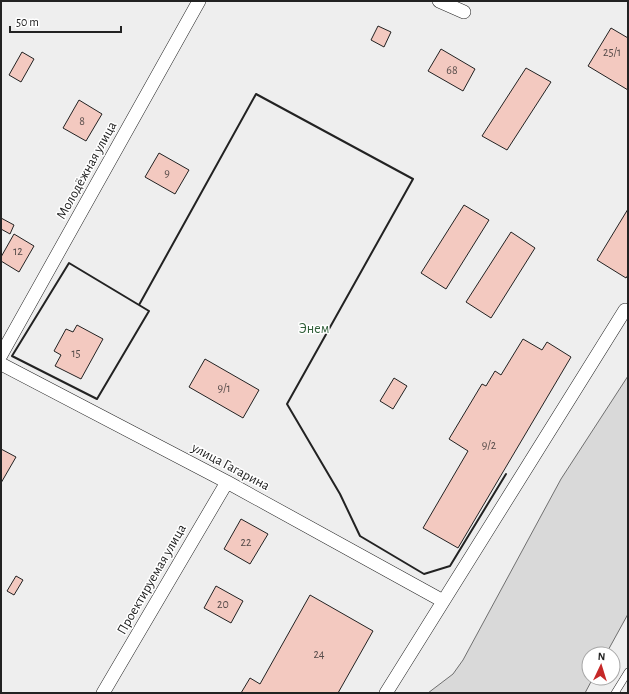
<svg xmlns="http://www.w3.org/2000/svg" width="629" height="694" viewBox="0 0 629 694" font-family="'Alegreya Sans',sans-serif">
	<rect width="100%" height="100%" fill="#fff"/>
	<path fill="#eee" stroke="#6f6f6f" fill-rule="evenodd" d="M1,1H628V693H1ZM589,654H613V678H589Z"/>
	<path fill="#d9d9d9" stroke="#6f6f6f" d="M628,376V614L606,654H589V678H593L585,693H428L453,674L463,660L561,479Z"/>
	<path fill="#f3c9c0" stroke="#222" d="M378,26L391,32L384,47L371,40Z
		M611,28L628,38V90L588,66Z
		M441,49L475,69L463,91L428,71Z
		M22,52L34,59L21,82L9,75Z
		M526,68L551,82L507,150L482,136Z
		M79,100L102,114L86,141L63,128Z
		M159,153L189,170L175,194L145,177Z
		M464,205L489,220L446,289L421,273Z
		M628,209V275L626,278L597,260Z
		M1,218L14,225L10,234L1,229Z
		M511,232L535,248L491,318L466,302Z
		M14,234L34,246L19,272L1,261V257Z
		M77,325L103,339L81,379L55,366L61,355L54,351L66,329L73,332Z
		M523,339L542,350L547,342L571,357L458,548L423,528L468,451L449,439L482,384L486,386L495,371L501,375Z
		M205,359L259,390L243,418L189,387Z
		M394,378L407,386L393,409L380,401Z
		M1,449L16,457L1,483Z
		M241,519L268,534L250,564L224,549Z
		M16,576L23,580L14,595L7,591Z
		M216,586L243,601L231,623L204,608Z
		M310,595L373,631L338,693H241L250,678L260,684Z"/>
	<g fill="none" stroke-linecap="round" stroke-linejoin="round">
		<g stroke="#222" stroke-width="8">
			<path id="service" d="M615,693L628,672"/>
		</g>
		<g stroke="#222" stroke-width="14">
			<path id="minor" d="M439,1L464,12
				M1,355L199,1
				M1,364L227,482L443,601
				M103,693L227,482
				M386,693L625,310"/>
		</g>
		<use href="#service" stroke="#fff" stroke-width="7"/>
		<use href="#minor" stroke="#fff" stroke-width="13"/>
		<path stroke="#222" stroke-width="2" d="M69,263L149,311L97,399L12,356Z
			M139,305L256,94L413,179L287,404L340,494L360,536L424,574L450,566L506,474"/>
	</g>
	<g text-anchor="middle" stroke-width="3" stroke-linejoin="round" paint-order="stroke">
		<g font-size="12" fill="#564c4a">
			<text x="612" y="56">25/1</text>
			<text x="452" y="74">68</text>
			<text x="82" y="125">8</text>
			<text x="167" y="177">9</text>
			<text x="18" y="255">12</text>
			<text x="76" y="357">15</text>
			<text x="224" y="392">9/1</text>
			<text x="489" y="449">9/2</text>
			<text x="246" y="546">22</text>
			<text x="223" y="608">20</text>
			<text x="319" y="658">24</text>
		</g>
		<g font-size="14" fill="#222" stroke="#fff">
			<text transform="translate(86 170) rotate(-61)" y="5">Молодёжная улица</text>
			<text transform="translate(231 466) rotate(28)" y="5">улица Гагарина</text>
			<text transform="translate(151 579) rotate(-60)" y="5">Проектируемая улица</text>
		</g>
		<g font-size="14" fill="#2f5e38" stroke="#fff">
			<text x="314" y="333">Энем</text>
		</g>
	</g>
	<rect width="629" height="694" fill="none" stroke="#222222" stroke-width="4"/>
	<g transform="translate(601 666) rotate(4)"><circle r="19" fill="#ffffff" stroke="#a7a7a7"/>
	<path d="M0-3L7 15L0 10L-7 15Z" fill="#c62828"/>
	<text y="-6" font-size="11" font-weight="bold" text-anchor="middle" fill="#222222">N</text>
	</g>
	<path d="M10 26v6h111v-6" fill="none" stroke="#222222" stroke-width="2"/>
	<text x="16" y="26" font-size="12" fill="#222222" stroke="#ffffff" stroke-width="3" paint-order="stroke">50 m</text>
</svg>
